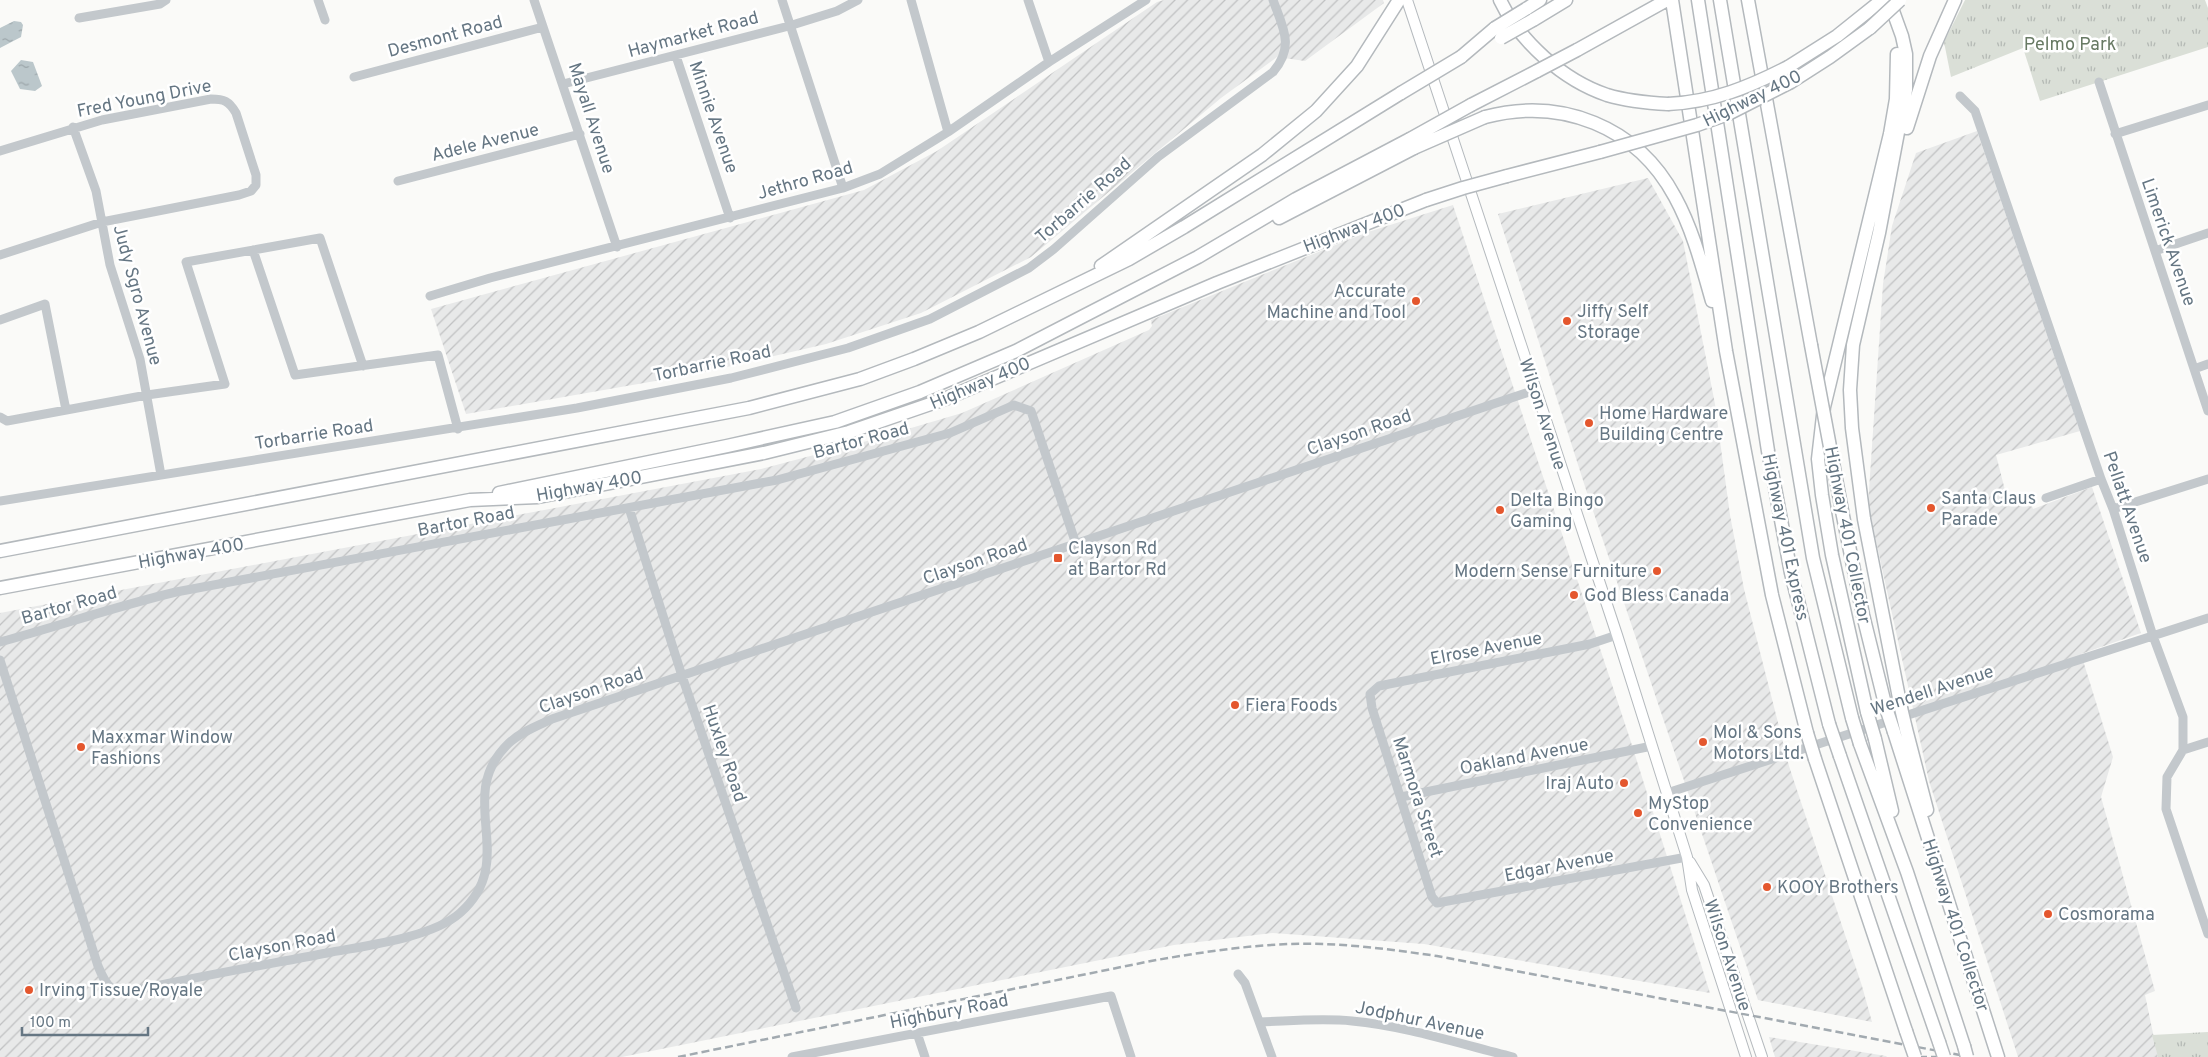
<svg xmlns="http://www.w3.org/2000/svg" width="2208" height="1057" viewBox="0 0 2208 1057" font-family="Overpass,sans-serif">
	<defs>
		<pattern id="industrial-furrows" width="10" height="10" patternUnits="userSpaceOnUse" patternTransform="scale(1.25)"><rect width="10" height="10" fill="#e8e9e9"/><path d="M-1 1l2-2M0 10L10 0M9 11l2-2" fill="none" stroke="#c0c1c2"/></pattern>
		<pattern id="park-tufts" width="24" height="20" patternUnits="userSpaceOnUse" patternTransform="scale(1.25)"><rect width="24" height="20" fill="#dadfd7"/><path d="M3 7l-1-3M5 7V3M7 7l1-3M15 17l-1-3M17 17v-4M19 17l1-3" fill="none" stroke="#b4b9b4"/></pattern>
		<pattern id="water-ripples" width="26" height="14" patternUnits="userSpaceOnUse" patternTransform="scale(1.25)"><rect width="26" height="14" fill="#bbc7cb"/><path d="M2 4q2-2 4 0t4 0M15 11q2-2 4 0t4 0" fill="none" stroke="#9ca6aa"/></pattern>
	</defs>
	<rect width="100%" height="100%" fill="#fafaf8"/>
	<path fill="url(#industrial-furrows)" d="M1164,0H1383L1384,3L1305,61L1277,57L1221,98L1031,257L921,313L826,344L701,373L466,414L431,309L864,190L937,151L1157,2Z
		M1977,131L2080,431L1996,455L2007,498L2027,492L2033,509L2092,487L2141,633L2081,654L2113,757L2101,797L2155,991L2145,995L2158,1057H2018L1929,781L1868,505L1883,284L1892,226L1916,153Z
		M1648,178L1683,241L1715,404L1730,515L1744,589L1789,766L1862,986L1872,1022L1758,1000L1588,496L1498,214Z
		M1453,205L1630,739L1710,993L1424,944L1273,933L1174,945L622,1057H0V613L761,469L867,441L962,413L1149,330L1152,326L1151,320L1365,233Z
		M1769,1037L1886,1056L1887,1057H1775Z"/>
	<path fill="url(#park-tufts)" d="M1965,0H2205L2208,8V47L2040,101L2023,48L1951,77L1944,42Z
		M2208,1032V1057H2158L2152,1035Z"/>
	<path fill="url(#water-ripples)" d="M14,21L21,22L23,25L21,37L0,48V28Z
		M21,60L33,62L42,86L35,91L20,89L11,71Z"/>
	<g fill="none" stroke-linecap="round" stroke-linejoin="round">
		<g stroke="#b5babe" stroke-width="12">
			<path id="major" d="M1407,0L1617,635L1687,857L1692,890L1746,1057
				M1690,862L1704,885L1762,1057"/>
		</g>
		<g stroke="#b4b9bd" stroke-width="15">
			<path id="highway" d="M1500,0C1520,42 1563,80 1607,95C1627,101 1648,103 1668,104
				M1672,0L1726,351L1772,595L1807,733
				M1698,0L1768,451L1791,573L1829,724
				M1720,0L1813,558L1852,718
				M1748,0L1811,345
				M1889,0L1902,36L1906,54V90L1879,233L1853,345L1850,390L1852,428L1864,519L1901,708
				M1526,9L1540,0
				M1533,20L1566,0
				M1577,50L1667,0
				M1461,57L1495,28
				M1788,67L1837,36L1882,0
				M1791,82L1830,57L1870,28
				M1471,105L1537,71
				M1485,117C1561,97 1637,126 1675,197C1693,230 1702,266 1712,301
				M1907,128L1930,56L1955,0
				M1507,176L1600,152
				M1279,218L1414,148
				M1101,266L1262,155L1316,111L1357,66L1399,0
				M499,493L727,446L835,422L920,392L1016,351L1072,322L1198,257L1296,199L1410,139
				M1842,511L1863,615L1886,708
				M0,551L749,408L860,379L914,359L979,332L1129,259L1184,227L1401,93
				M0,588L470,500L538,497L764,453L849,432L945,399L1217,283L1426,200
				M1867,712L1832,555L1822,495L1818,459L1824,407L1890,134L1896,99L1897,54
				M1906,729L1927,810
				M1894,732L1998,1057
				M1875,739L1892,811
				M1860,744L1907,872L1964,1046
				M1840,756L1939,1042
				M1815,759L1906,1031"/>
		</g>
		<path stroke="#c3c8cc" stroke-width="9" d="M318,0L325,20
			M534,0L617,247
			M782,0L843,188
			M911,0L948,132
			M1028,0L1049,62
			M79,18L160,4L166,0
			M676,56L730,218
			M354,77L543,27
			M2099,82L2208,411
			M563,84L789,26L837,11L858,0
			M1960,96L1975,111L2101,479L2113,509L2153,636L2183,717V750L2167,777L2166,809L2208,934
			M73,127L96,191L110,265L140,359L161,475
			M2115,134L2208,105
			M0,151L102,120L211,99C224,99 229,101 236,113L256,175V185L251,191L239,195L102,222L0,255
			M398,181L580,134
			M253,250L295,375L438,355L458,429
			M2155,251L2208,233
			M430,296L490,278L843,188L880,174L948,132L1049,62L1146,0
			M0,320L45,304L66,410
			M2194,369L2208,364
			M0,417L7,421L147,395L225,384L186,262L320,238L363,366
			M2046,498L2101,479
			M0,501L577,408L731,378L848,348L930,319L1029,268L1054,249L1158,157L1273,72C1295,46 1283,28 1273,0
			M629,508L682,676L796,1008
			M2113,509L2208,479
			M1617,635L1590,644L1379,686L1370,694L1372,708L1432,897L1437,903L1687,857
			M0,642C59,626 117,606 176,592L777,480L950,433L1014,405L1031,411L1076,544
			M0,660L98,966C108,990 111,992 137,990C200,976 264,965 327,953C363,946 432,938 460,913C521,859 452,797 509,743C521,732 537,726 552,719L1535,390
			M2183,750L2208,742
			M1667,793L2208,618
			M1401,797L1652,746
			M1238,974L1245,983L1272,1057
			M1260,1022C1290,1021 1321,1018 1352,1021C1406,1026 1460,1044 1513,1057
			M917,1033L925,1057
			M792,1057L1111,996L1131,1057"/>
		<use href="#major" stroke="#fff" stroke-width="10"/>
		<use href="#highway" stroke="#fff" stroke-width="12"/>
		<path stroke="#a2aab0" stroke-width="2.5" stroke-dasharray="8 4" stroke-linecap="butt" d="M678,1057L1151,961C1196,953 1242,946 1288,944C1337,942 1387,949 1437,956L1970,1057
			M1919,1057H1941"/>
		<g stroke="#b4b9bd" stroke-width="15" stroke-linecap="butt">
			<path id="highway-bridge" d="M1495,28L1526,9
				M1870,28L1900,0
				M1501,38L1533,20
				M1537,71L1577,50
				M1401,93L1461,57
				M1668,104C1713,102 1749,87 1788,67
				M1410,139L1471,105
				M1414,148L1485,117
				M1600,152L1697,125L1728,114L1791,82
				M1426,200L1463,188L1507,176
				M1811,345L1842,511
				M1886,708L1894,732
				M1901,708L1906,729
				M1867,712L1875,739
				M1852,718L1860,744
				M1829,724L1840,756
				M1807,733L1815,759
				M1906,1031L1915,1057
				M1939,1042L1944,1057
				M1964,1046L1967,1057"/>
		</g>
		<use href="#highway-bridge" stroke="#fff" stroke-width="12"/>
	</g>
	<g fill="#e4572e" stroke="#fff" stroke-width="2">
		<circle cx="1416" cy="301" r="5"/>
		<circle cx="1567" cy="321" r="5"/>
		<circle cx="1589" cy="423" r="5"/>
		<circle cx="1931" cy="508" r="5"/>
		<circle cx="1500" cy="510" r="5"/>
		<rect x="1053" y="553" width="10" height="10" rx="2.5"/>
		<circle cx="1657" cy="571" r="5"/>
		<circle cx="1574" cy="595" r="5"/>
		<circle cx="1235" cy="705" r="5"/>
		<circle cx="1703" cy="742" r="5"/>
		<circle cx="81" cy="747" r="5"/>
		<circle cx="1624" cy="783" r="5"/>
		<circle cx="1638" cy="813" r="5"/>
		<circle cx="1767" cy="887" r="5"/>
		<circle cx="2048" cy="914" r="5"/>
		<circle cx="29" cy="990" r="5"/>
	</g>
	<g text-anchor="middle" stroke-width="5" stroke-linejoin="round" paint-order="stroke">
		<g font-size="18" fill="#657683" stroke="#fff">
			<text transform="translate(693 34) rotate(-15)" y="6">Haymarket Road</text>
			<text transform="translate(445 36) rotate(-15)" y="6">Desmont Road</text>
			<text transform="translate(144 98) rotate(-11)" y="6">Fred Young Drive</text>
			<text transform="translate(1752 98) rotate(-26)" y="6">Highway 400</text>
			<text transform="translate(714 117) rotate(71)" y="6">Minnie Avenue</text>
			<text transform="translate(592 118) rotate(72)" y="6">Mayall Avenue</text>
			<text transform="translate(485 142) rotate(-14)" y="6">Adele Avenue</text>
			<text transform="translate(805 180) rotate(-16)" y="6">Jethro Road</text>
			<text transform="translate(1083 200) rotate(-41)" y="6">Torbarrie Road</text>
			<text transform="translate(1354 228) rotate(-21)" y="6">Highway 400</text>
			<text transform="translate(2169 242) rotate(71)" y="6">Limerick Avenue</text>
			<text transform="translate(138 295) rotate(75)" y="6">Judy Sgro Avenue</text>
			<text transform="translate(712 363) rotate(-12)" y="6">Torbarrie Road</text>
			<text transform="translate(980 383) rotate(-23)" y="6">Highway 400</text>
			<text transform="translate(1543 414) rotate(72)" y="6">Wilson Avenue</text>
			<text transform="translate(1359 432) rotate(-19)" y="6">Clayson Road</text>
			<text transform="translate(314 434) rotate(-9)" y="6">Torbarrie Road</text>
			<text transform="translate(861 440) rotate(-15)" y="6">Bartor Road</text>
			<text transform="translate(589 486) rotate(-10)" y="6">Highway 400</text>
			<text transform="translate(2128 507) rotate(71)" y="6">Pellatt Avenue</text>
			<text transform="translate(466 521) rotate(-11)" y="6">Bartor Road</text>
			<text transform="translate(1848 535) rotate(79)" y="6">Highway 401 Collector</text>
			<text transform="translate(1786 537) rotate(78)" y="6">Highway 401 Express</text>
			<text transform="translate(191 553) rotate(-10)" y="6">Highway 400</text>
			<text transform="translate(975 561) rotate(-19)" y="6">Clayson Road</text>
			<text transform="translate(69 605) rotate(-16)" y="6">Bartor Road</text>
			<text transform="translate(1486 648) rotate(-11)" y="6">Elrose Avenue</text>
			<text transform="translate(591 690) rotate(-19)" y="6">Clayson Road</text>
			<text transform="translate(1932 690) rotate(-18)" y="6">Wendell Avenue</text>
			<text transform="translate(725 753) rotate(71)" y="6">Huxley Road</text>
			<text transform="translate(1524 756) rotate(-11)" y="6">Oakland Avenue</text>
			<text transform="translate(1418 797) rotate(72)" y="6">Marmora Street</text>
			<text transform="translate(1559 865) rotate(-11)" y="6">Edgar Avenue</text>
			<text transform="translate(1956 925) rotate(72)" y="6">Highway 401 Collector</text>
			<text transform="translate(282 945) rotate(-11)" y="6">Clayson Road</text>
			<text transform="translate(1728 955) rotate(72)" y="6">Wilson Avenue</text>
			<text transform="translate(949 1011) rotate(-11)" y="6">Highbury Road</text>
			<text transform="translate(1420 1020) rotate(12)" y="6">Jodphur Avenue</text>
		</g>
		<g font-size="18" fill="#687a64" stroke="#fff">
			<text x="2070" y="50">Pelmo Park</text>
		</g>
		<g font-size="18" fill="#657683" stroke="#fff" text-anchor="start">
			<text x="1406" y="297" text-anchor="end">Accurate<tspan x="1406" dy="21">Machine and Tool</tspan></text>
			<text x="1577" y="317">Jiffy Self<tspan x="1577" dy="21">Storage</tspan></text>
			<text x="1599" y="419">Home Hardware<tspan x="1599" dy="21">Building Centre</tspan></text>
			<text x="1941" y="504">Santa Claus<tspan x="1941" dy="21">Parade</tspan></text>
			<text x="1510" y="506">Delta Bingo<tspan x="1510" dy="21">Gaming</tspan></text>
			<text x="1068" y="554">Clayson Rd<tspan x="1068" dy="21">at Bartor Rd</tspan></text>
			<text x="1647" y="577" text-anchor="end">Modern Sense Furniture</text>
			<text x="1584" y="601">God Bless Canada</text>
			<text x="1245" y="711">Fiera Foods</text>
			<text x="1713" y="738">Mol &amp; Sons<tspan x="1713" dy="21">Motors Ltd.</tspan></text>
			<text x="91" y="743">Maxxmar Window<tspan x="91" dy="21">Fashions</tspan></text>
			<text x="1614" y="789" text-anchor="end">Iraj Auto</text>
			<text x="1648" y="809">MyStop<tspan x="1648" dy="21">Convenience</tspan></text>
			<text x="1777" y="893">KOOY Brothers</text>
			<text x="2058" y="920">Cosmorama</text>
			<text x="39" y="996">Irving Tissue/Royale</text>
		</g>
	</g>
	<path d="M22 1027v8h126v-8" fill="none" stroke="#657683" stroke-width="2.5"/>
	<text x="30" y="1027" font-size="15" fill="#657683" stroke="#ffffff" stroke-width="4" paint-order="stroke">100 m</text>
</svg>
